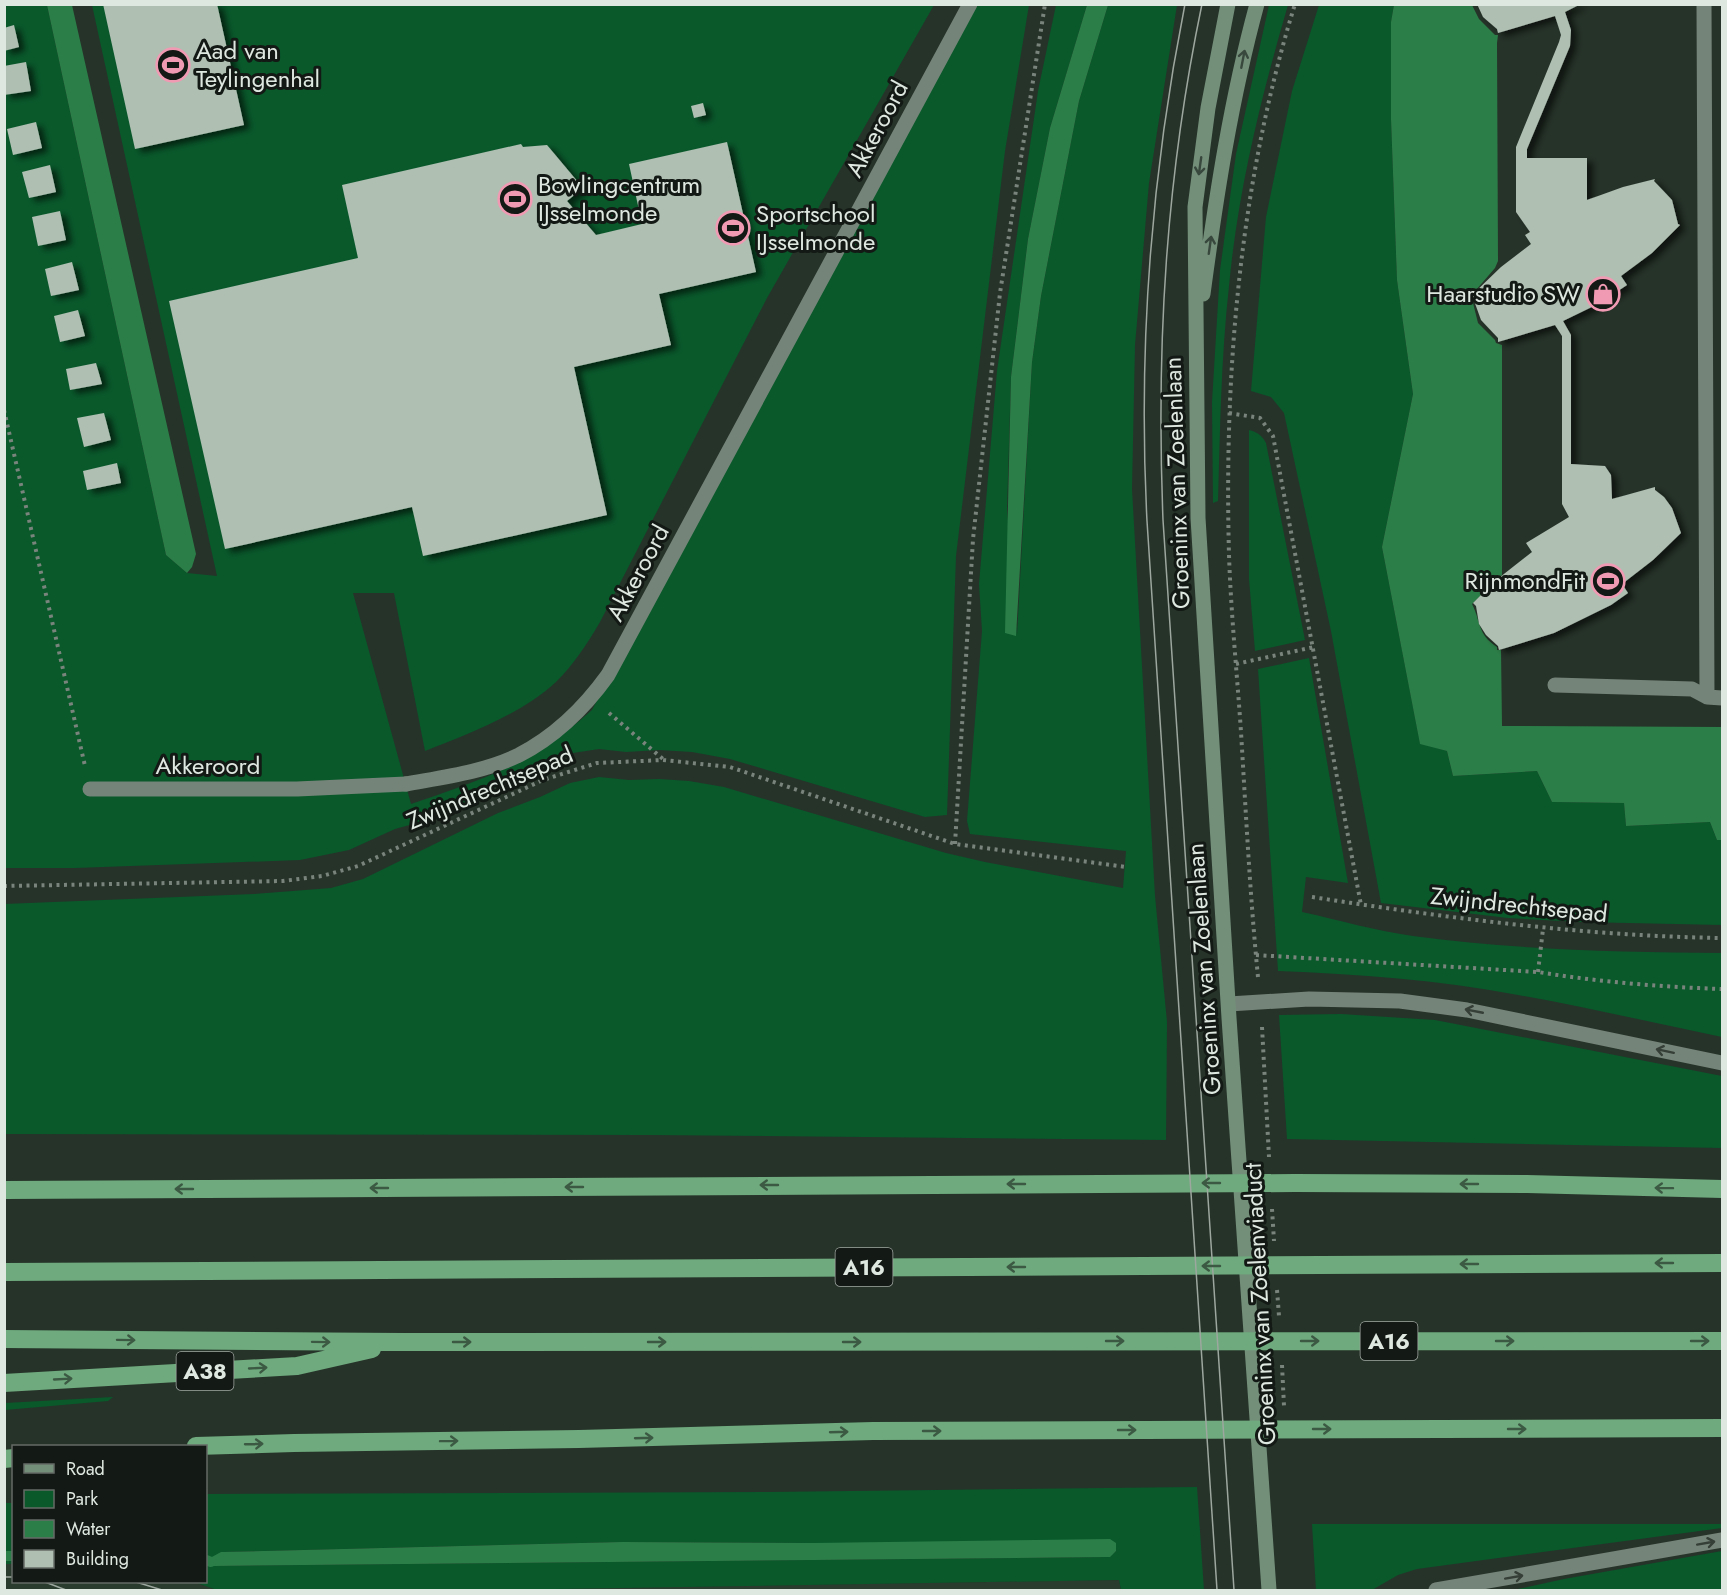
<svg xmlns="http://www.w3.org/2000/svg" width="1727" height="1595" viewBox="0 0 1727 1595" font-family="Jost,sans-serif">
	<defs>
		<filter id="shadow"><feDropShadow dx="6" dy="4" stdDeviation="3" flood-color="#0009"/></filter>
	</defs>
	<rect width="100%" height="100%" fill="#263329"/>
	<path fill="#293c2d" d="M4,1564H13L14,1582H194L217,1590H5Z
		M1119,1580L1121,1590H463Z"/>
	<path fill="#09592b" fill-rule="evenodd" d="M5,5H47L166,555L187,573L217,576L92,5H934L767,298L600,622C587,644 574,664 556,682C523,713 467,735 425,751L394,593H353L411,804C455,789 501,774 540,750C559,738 576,724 592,710L966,5H1029L1005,151L956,556L947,815L925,817L730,759L692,752L659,750L626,752L599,749L573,753L532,768L456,808L424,821L395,829L349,850L300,860L75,868H5Z
		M1056,5H1087L1050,128L1028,239L1011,377L1007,509L1017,635L1032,362L1041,296L1079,101L1108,5H1177L1149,183L1135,345L1132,489L1155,896L1167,1022L1166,1140L650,1135L5,1134L4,904L254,894L331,888L363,879L498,813L540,797L570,783L599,777L629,780L659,779L689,781L724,787L946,853L985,862L1123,888L1126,851L970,834L967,821L982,631L979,584L997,371L1038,91Z
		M1269,5H1288C1261,97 1238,190 1229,286C1221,358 1220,430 1218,501L1213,503L1212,402L1220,270L1236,154Z
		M1319,5H1394L1391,22V119L1397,280L1413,394L1382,547L1420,743L1447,751L1453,776L1537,771L1552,802L1624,803L1626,826L1710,822L1717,840H1722V925L1581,922L1508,918L1381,903L1331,631L1284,413L1271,397L1251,391L1266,217L1292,91Z
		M1249,430C1257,432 1262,435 1266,443L1305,640L1255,651L1249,579Z
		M1309,658L1348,883L1306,877L1302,912C1339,920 1376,931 1413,936C1516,950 1619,952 1722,953V1037C1654,1023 1586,1007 1518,995C1438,980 1358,974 1278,971L1258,669Z
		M1341,1014L1435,1020L1722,1076V1148L1287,1139L1279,1015Z
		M113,1397L108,1401L5,1410V1403Z
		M1197,1487L1204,1590H1121L1119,1580L495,1590H217L194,1582H206V1494L769,1492ZM622,1542L813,1543L1116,1551L1109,1557L214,1566L221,1552Z
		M4,1503H13V1564H5Z
		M1312,1524H1722V1528L1417,1569L1398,1575L1372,1590H1316Z
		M1722,1551V1590H1513L1564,1579Z"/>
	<path fill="#2c7e48" d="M47,5H72L196,554L192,567L187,573L166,555Z
		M1087,5H1108L1079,101L1041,296L1032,362L1016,636L1005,633L1011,377L1028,239L1050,128Z
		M1394,5H1472L1479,19L1495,35H1498L1497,43L1498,261L1495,268L1470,297L1472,299L1478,323L1495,340L1496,343L1502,345V575L1472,604C1481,621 1477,634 1497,647V650H1501L1502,726L1722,727V840H1717L1710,822L1626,826L1624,803L1552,802L1537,771L1453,776L1447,751L1420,744L1382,547L1413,394L1397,280L1391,119V22Z
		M1110,1539L1116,1543V1551L1110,1557L214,1566L210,1558L221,1552L622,1542L813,1543Z"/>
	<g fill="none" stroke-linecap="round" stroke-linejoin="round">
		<path stroke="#2c7e48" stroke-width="10" d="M4,1556H14
			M206,1560L211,1562"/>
	</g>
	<path fill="#afbfb2" filter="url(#shadow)" d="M103,4H217L244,125L135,149Z
		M1477,4H1581L1565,12L1571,30L1570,46L1527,149V158H1587V200L1623,187L1655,179L1654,181L1672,200L1678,224L1680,225L1652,253L1621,276L1627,285L1600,303L1563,321L1571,335V464L1605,466L1611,475L1612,499L1655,487V490L1664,497L1672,508L1681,533L1653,560L1622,584L1628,593L1611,605L1554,633L1499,650L1498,646L1486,635L1479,624L1476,606L1473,603L1495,581L1532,552L1526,543L1569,517L1562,504V336L1555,325L1498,342V338L1481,320L1472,295L1501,267L1531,244L1525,235L1530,232L1516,212V147L1559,42L1561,35L1555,16L1498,33L1497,29L1483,17Z
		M14,25L19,47L4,51V28Z
		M26,62L31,91L4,95V66Z
		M703,103L706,115L694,118L691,106Z
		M36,122L42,148L13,155L7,129Z
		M727,142L756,272L659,294L671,345L574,367L607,515L423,556L412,507L225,549L169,301L358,258L342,185L521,144L523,147L547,145L583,188L567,201L596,235L642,224L629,164Z
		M50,165L56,192L29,198L22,172Z
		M60,211L66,240L38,246L32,217Z
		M72,262L79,290L51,296L45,269Z
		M78,310L85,336L60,342L54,316Z
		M96,363L102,384L70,390L66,369Z
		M104,413L111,440L84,447L77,418Z
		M117,463L121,483L87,490L83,471Z"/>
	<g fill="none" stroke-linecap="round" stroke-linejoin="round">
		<path stroke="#79847c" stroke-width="4" stroke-dasharray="3 4.5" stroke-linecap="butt" d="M4,410L85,766
			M1229,413L1260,418L1273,436L1361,905
			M1236,664L1314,647
			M609,713L663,759
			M955,844L973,539L1000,293L1045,4
			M4,886L283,881L322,876L358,866L543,780L597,763L663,760L730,767L955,844L1126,867
			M1312,897C1448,918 1585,936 1722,938
			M1256,955L1538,972C1600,982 1661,987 1722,989
			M1538,972L1543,929
			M1258,977C1250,896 1246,814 1241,732C1237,673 1231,614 1229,555C1224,370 1240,182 1295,4
			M1262,1027L1269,1157
			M1272,1209L1274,1241
			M1277,1290L1279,1316
			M1282,1365L1284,1406"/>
		<path stroke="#758478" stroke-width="15" d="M1704,4L1707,697
			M1555,685L1692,689L1707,697L1722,698
			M90,789H297L406,784
			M1229,1004L1309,999L1400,1001L1467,1010L1722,1063
			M1436,1590L1722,1540"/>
		<path stroke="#758478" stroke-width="15" d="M406,784C444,777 484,772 519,755C554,737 585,707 608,675L970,4"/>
		<path stroke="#738f7a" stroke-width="15" d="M1228,4L1208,108L1195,207L1198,518L1229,1018L1269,1590
			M1203,294C1216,197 1231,99 1257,4"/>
		<path stroke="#6eaa7d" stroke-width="18" d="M4,1190L1295,1183L1527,1184L1722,1189
			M4,1272L1722,1263
			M4,1339L403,1342L1722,1341
			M4,1383L297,1366L372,1349
			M196,1446L294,1443L579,1439L873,1431L1722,1428
			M4,1459L14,1458"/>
		<path stroke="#9da79f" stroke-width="1.5" d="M1185,4C1151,175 1138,348 1147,521L1217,1590
			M1202,4C1166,177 1156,344 1163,520L1234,1590
			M4,1577H14
			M45,1582L66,1590
			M136,1582L162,1590"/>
	</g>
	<defs><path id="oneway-shaft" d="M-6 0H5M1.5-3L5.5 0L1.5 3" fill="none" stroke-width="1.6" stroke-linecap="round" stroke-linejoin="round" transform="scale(1.5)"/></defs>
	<g stroke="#39483d">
		<use href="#oneway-shaft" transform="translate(1243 59) rotate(-79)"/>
		<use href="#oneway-shaft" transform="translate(1200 166) rotate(98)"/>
		<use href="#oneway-shaft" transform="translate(1210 245) rotate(-82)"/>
	</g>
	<g stroke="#353e37">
		<use href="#oneway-shaft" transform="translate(1474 1011) rotate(-169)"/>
		<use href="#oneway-shaft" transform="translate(1665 1051) rotate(-168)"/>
		<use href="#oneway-shaft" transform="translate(1706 1543) rotate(-10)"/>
		<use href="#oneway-shaft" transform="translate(1514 1577) rotate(-10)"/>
	</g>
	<g stroke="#3c5a43">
		<use href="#oneway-shaft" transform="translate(1211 1183) rotate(180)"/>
		<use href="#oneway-shaft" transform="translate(1016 1184) rotate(180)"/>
		<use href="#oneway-shaft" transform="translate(1469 1184) rotate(-180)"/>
		<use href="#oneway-shaft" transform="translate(769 1185) rotate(180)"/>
		<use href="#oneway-shaft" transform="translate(574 1187) rotate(180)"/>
		<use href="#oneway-shaft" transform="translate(379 1188) rotate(180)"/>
		<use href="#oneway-shaft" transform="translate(1664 1188) rotate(-179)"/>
		<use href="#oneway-shaft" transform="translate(184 1189) rotate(180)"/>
		<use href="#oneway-shaft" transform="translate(1664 1263) rotate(180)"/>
		<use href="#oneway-shaft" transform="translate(1469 1264) rotate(180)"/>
		<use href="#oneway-shaft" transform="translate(1211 1266) rotate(180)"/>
		<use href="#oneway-shaft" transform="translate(1016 1267) rotate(180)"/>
		<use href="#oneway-shaft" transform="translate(126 1340) rotate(1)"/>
		<use href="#oneway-shaft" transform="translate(1115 1341)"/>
		<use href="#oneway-shaft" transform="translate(1310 1341)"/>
		<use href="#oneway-shaft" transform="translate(1505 1341)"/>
		<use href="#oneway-shaft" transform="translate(1700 1341)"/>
		<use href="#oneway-shaft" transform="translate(321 1342) rotate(1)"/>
		<use href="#oneway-shaft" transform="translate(462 1342)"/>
		<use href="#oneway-shaft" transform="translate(657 1342)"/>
		<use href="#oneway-shaft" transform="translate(852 1342)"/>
		<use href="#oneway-shaft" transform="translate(258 1368) rotate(-3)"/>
		<use href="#oneway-shaft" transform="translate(63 1379) rotate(-3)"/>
		<use href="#oneway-shaft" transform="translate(1322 1429)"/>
		<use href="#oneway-shaft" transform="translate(1517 1429)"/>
		<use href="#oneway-shaft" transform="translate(1127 1430)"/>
		<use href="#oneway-shaft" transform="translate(932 1431)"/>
		<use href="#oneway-shaft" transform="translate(839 1432) rotate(-2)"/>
		<use href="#oneway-shaft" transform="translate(644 1438) rotate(-2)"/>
		<use href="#oneway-shaft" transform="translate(449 1441) rotate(-1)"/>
		<use href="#oneway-shaft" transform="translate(254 1444) rotate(-2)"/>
	</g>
	<defs>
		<g id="stadium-ring" transform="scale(1.725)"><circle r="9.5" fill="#131914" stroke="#f19ab3" stroke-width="1.5"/><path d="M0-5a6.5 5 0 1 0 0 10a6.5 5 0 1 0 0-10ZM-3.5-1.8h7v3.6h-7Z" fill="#f19ab3"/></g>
		<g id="shop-ring" transform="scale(1.725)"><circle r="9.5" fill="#131914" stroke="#f19ab3" stroke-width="1.5"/><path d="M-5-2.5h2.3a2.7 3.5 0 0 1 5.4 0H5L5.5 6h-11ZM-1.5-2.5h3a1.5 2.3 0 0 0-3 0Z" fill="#f19ab3"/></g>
	</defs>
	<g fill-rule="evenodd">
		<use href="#stadium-ring" x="173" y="65"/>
		<use href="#stadium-ring" x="515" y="199"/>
		<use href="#stadium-ring" x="733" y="228"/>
		<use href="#shop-ring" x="1603" y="294"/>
		<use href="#stadium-ring" x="1608" y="581"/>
	</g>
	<g text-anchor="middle" stroke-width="6" stroke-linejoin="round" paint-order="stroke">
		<g fill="#131914" stroke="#a2a9a4" stroke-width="1.5">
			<rect x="835.5" y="1248" width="57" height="38" rx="4.5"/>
			<rect x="1360.5" y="1322" width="57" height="38" rx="4.5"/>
			<rect x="176.5" y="1352" width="57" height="38" rx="4.5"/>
		</g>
		<g font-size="22" font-weight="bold" fill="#dfe7e1">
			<text x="864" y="1275">A16</text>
			<text x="1389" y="1349">A16</text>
			<text x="205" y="1379">A38</text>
		</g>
		<g font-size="24" fill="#dfe7e1" stroke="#131914" text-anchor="start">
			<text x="196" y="59">Aad van<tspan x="196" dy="28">Teylingenhal</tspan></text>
			<text x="538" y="193">Bowlingcentrum<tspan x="538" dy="28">IJsselmonde</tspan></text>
			<text x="756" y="222">Sportschool<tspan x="756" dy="28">IJsselmonde</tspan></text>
			<text x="1580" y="302" text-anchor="end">Haarstudio SW</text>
			<text x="1585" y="589" text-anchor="end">RijnmondFit</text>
		</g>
		<g font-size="24" fill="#dfe7e1" stroke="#131914">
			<text transform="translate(877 129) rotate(-62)" y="8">Akkeroord</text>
			<text transform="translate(1177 483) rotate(-92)" y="8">Groeninx van Zoelenlaan</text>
			<text transform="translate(638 573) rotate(-62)" y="8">Akkeroord</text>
			<text x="208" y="774">Akkeroord</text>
			<text transform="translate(490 788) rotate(-23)" y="8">Zwijndrechtsepad</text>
			<text transform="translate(1519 905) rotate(6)" y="8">Zwijndrechtsepad</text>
			<text transform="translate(1204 969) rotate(-94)" y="8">Groeninx van Zoelenlaan</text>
			<text transform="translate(1260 1304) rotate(-93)" y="8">Groeninx van Zoelenviaduct</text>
		</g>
	</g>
	<rect width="1727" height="1595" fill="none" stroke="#dfe7e1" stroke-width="12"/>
	<rect x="12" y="1445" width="195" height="138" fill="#131914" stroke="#656b66" stroke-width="1.5"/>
	<rect x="24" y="1464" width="30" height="9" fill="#738f7a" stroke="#656b66" stroke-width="1.5"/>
	<text x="66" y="1475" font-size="18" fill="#dfe7e1">Road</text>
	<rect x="24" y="1490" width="30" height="18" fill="#09592b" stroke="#656b66" stroke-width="1.5"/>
	<text x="66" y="1505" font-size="18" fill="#dfe7e1">Park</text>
	<rect x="24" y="1520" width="30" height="18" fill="#2c7e48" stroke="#656b66" stroke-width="1.5"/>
	<text x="66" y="1535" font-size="18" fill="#dfe7e1">Water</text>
	<rect x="24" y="1550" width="30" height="18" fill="#afbfb2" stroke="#656b66" stroke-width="1.5"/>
	<text x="66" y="1565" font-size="18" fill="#dfe7e1">Building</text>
</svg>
